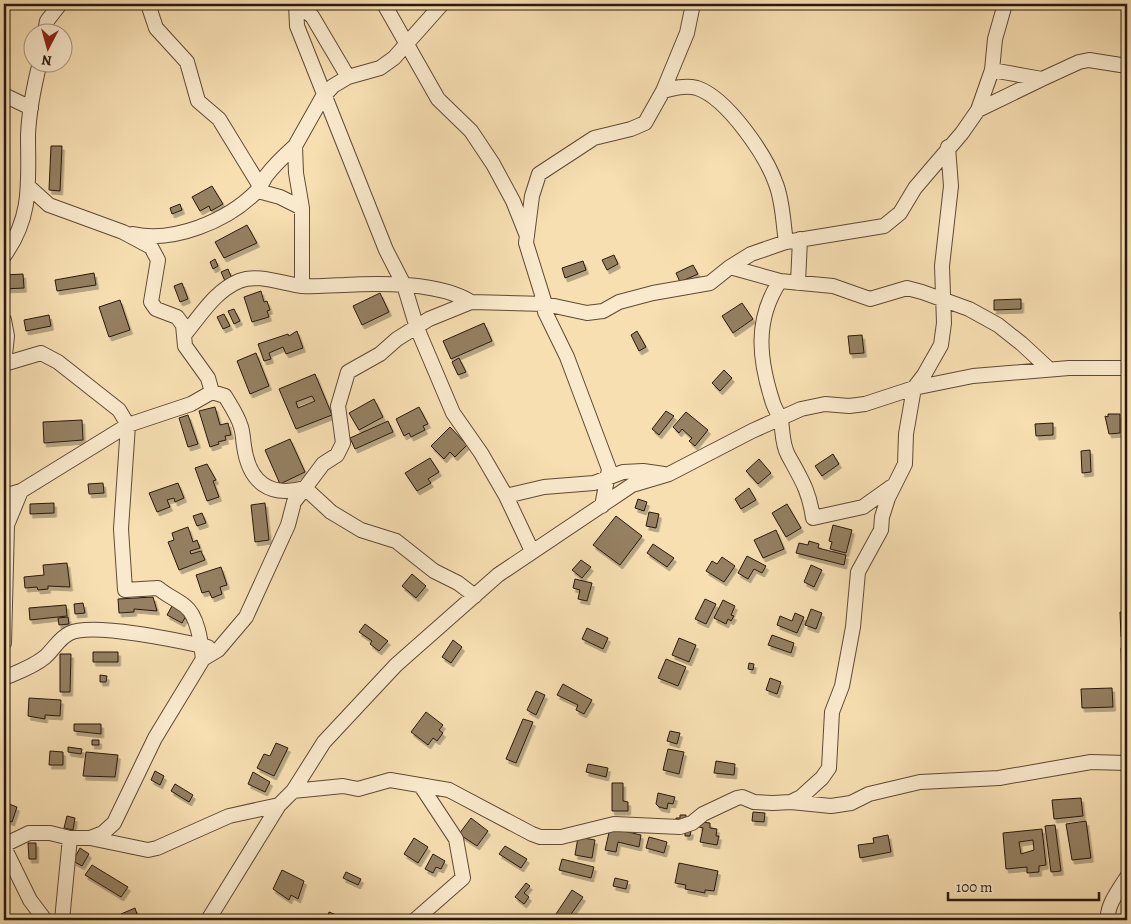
<svg xmlns="http://www.w3.org/2000/svg" width="1131" height="924" viewBox="0 0 1131 924" font-family="Alegreya,serif">
	<defs>
		<filter id="shadow"><feDropShadow dx="2.5" dy="4" stdDeviation="0" flood-color="#0004"/></filter>
	</defs>
	<rect width="100%" height="100%" fill="#f7dfb2"/>
	<filter id="stains"><feTurbulence type="fractalNoise" baseFrequency=".004" numOctaves="4"/><feColorMatrix values="0 0 0 0 .2 0 0 0 0 .09 0 0 0 0 .02 0 0 0 .5 -.17"/></filter>
	<radialGradient id="worn" r=".72"><stop offset=".6" stop-color="#630" stop-opacity="0"/><stop offset="1" stop-color="#630" stop-opacity=".3"/></radialGradient>
	<path fill="#958062" stroke="#2b190c" fill-rule="evenodd" filter="url(#shadow)" d="M51,146H62L60,191L49,190Z
		M212,186L223,204L211,211L209,206L200,211L192,197Z
		M180,204L182,210L172,214L170,208Z
		M247,225L257,243L224,258L215,242Z
		M614,255L618,264L607,270L602,260Z
		M215,259L218,266L213,269L210,262Z
		M583,261L586,270L565,278L562,268Z
		M693,265L698,274L680,282L676,273Z
		M228,269L232,279L225,281L221,272Z
		M94,273L96,285L57,291L55,280Z
		M23,274L24,288L4,289V275Z
		M182,283L188,299L180,302L174,286Z
		M261,291L264,302L267,301L270,310L267,311L269,317L252,322L244,297Z
		M380,293L389,312L362,325L353,306Z
		M1021,299V309L994,310V300Z
		M120,300L130,330L109,337L99,307Z
		M742,303L753,319L733,333L722,316Z
		M234,309L240,321L234,324L228,311Z
		M224,314L230,326L223,329L217,317Z
		M49,315L51,326L26,331L24,320Z
		M484,323L492,341L451,359L443,341Z
		M297,331L303,348L286,354L283,347L269,353L271,359L264,361L258,344L288,334L289,336Z
		M637,331L646,347L639,351L631,335Z
		M862,335L864,353L850,354L848,336Z
		M256,353L269,386L250,394L237,361Z
		M459,358L466,372L458,375L452,362Z
		M724,370L732,378L720,391L712,383Z
		M315,374L332,415L296,429L279,389ZM312,396L315,401L298,408L296,402Z
		M374,399L383,417L359,430L349,413Z
		M215,407L220,425L228,423L231,435L225,436L226,440L218,442L219,444L210,447L199,411Z
		M419,407L428,424L423,426L425,430L411,437L409,433L404,436L396,419Z
		M666,411L674,416L659,435L652,429Z
		M686,412L708,430L695,446L689,441L692,438L682,429L679,433L673,427Z
		M1108,414H1120V433L1109,434L1105,416L1108,417Z
		M188,415L198,444L188,447L179,418Z
		M82,420L83,440L44,443L43,422Z
		M388,421L393,432L355,449L350,438Z
		M1053,423V435L1036,436L1035,424Z
		M450,427L467,445L455,457L450,452L444,459L431,446Z
		M290,439L305,472L280,484L265,450Z
		M1090,450L1091,472L1082,473L1081,451Z
		M833,454L839,464L822,476L815,466Z
		M430,458L439,472L428,479L431,483L417,491L405,473Z
		M759,459L771,473L758,484L746,471Z
		M207,464L216,480L213,481L219,497L207,501L195,468Z
		M103,483L104,493L89,494L88,484Z
		M178,483L184,498L175,502L174,498L167,500L170,507L157,512L149,493Z
		M749,488L756,500L741,509L735,499Z
		M638,499L647,502L644,511L635,508Z
		M54,503V513L30,514V504Z
		M265,503L269,540L255,542L251,505Z
		M787,504L801,528L786,537L772,513Z
		M649,512L659,514L656,528L646,526Z
		M202,513L206,523L197,526L193,516Z
		M616,516L642,536L620,565L593,545Z
		M833,525L852,530L846,553L830,549L832,542L829,541Z
		M188,527L193,542L197,540L200,548L190,551L191,554L201,551L205,560L179,570L168,542L174,540L172,533Z
		M776,530L784,549L763,558L754,540Z
		M809,541L819,544L818,548L846,555L844,565L796,553L799,543L808,545Z
		M653,544L674,558L667,567L647,553Z
		M747,556L766,566L762,573L754,569L748,579L738,573Z
		M722,557L735,566L724,582L706,571L712,561L717,564Z
		M581,560L591,567L582,578L572,570Z
		M1123,561H1127V574H1123Z
		M67,563L70,587L48,586V589L38,590L37,587L25,588L24,577L44,575L43,565Z
		M811,565L822,570L814,587L804,582Z
		M221,567L227,585L220,587L222,594L212,598L209,591L202,593L196,575Z
		M412,574L426,586L416,598L402,586Z
		M575,579L592,583L587,601L578,599L580,590L573,588Z
		M153,597L157,611L134,609V612L119,613L118,599Z
		M705,599L716,604L706,624L695,619Z
		M723,600L735,606L731,615L734,616L731,621L728,619L726,624L714,618Z
		M83,603L85,613L75,614L74,604Z
		M66,605L67,616L30,620L29,608Z
		M172,606L187,614L182,623L167,615Z
		M811,609L822,613L816,629L805,625Z
		M1120,612H1127V637H1121Z
		M795,613L804,617L797,633L777,625L780,616L792,621Z
		M68,617L69,624L59,625L58,618Z
		M365,624L388,641L379,651L370,644L372,641L359,632Z
		M587,628L608,638L603,649L582,639Z
		M772,635L794,643L791,653L768,645Z
		M679,638L696,645L689,662L672,655Z
		M453,640L462,647L451,663L442,657Z
		M1121,648H1127V681H1122Z
		M93,652H118V662H93Z
		M60,654H71L70,692H60Z
		M666,659L686,667L678,686L658,678Z
		M749,663L754,664L753,670L748,669Z
		M100,675L107,676L106,682H100Z
		M770,678L781,682L777,694L766,690Z
		M563,684L592,700L584,714L576,710L578,705L557,695Z
		M1112,688L1113,707L1082,708L1081,689Z
		M536,691L545,695L536,715L527,710Z
		M29,698L61,700L60,716L45,715V719L28,716Z
		M426,712L443,725L439,730L443,733L437,741L433,738L428,745L411,732Z
		M523,719L533,722L516,763L506,759Z
		M74,724H101V734L74,731Z
		M670,731L680,733L677,744L667,741Z
		M92,740H99V745H92Z
		M276,743L288,748L274,776L257,768L264,754L270,756Z
		M68,747L82,749L81,754L68,752Z
		M668,749L684,752L679,774L663,770Z
		M50,751L63,752V765H49Z
		M86,752L118,755L115,777L83,776Z
		M716,761L735,764L734,775L714,773Z
		M588,764L608,768L606,777L586,772Z
		M155,771L164,776L160,785L151,780Z
		M253,772L270,782L265,792L248,784Z
		M612,783H623V801L628,802V811H612Z
		M175,784L193,795L189,802L171,791Z
		M658,793L675,797L673,804L668,803L667,809L659,807L656,804Z
		M1081,798L1083,816L1054,819L1052,800Z
		M9,804L17,807L12,822L4,819Z
		M753,812L765,813L764,822L752,821Z
		M680,815H686V823L676,822V818H680Z
		M67,816L75,818L73,830L64,828Z
		M471,818L488,831L477,846L459,834Z
		M1086,821L1091,858L1072,860L1066,824Z
		M700,822L710,823V828L717,829L716,836H719L717,845L700,842L703,828L699,827Z
		M1055,825L1061,871L1051,872L1045,826Z
		M610,828L641,835L639,847L618,842L616,852L605,850Z
		M1042,829L1046,865L1039,866V872L1027,873V867L1006,869L1003,833ZM1033,840L1034,850L1021,854L1019,842Z
		M685,831H691L690,836H685Z
		M888,835L891,852L860,858L858,845L874,843L873,838Z
		M578,837L595,840L592,858L575,855Z
		M649,837L667,842L664,853L646,848Z
		M414,838L428,847L418,863L404,854Z
		M28,843H36V859H29Z
		M505,846L527,859L521,868L499,854Z
		M80,848L89,854L82,866L73,861Z
		M433,854L445,861L441,869L436,867L433,873L425,869Z
		M562,859L594,867L591,878L559,870Z
		M679,863L718,871L714,891L705,890V893L685,889L686,885L675,883Z
		M92,865L128,887L121,897L85,875Z
		M282,870L304,881L298,899L291,895L289,900L273,889Z
		M346,872L361,879L358,885L343,878Z
		M615,878L628,881L626,889L613,886Z
		M526,883L530,886L524,893L529,897L524,904L515,897Z
		M572,890L583,897L567,920H552Z
		M135,908L138,917L123,920L121,914Z
		M329,912L339,916L337,920L327,918Z"/>
	<g fill="none" stroke-linecap="round" stroke-linejoin="round">
		<g stroke="#5e4a36" stroke-width="16">
			<path id="minor" d="M148,4L156,28L187,62L198,101L219,119L260,186
				M294,4L312,16L348,77
				M296,4L297,26L386,250L404,285L417,328L453,413L481,453L506,496L532,551
				M384,4L438,99L471,131L493,164L513,201L527,236
				M45,32L47,21L60,4
				M992,70L1042,79L1079,62L1089,60L1127,66
				M663,91L687,33L693,4
				M4,95L31,108
				M978,110L1042,79
				M29,187L49,205L123,232L151,247L158,260L151,302L156,309L177,317L183,325L185,346L208,378L212,392
				M258,191L280,197L302,208
				M133,234C174,243 227,221 256,192C260,188 263,181 266,176C275,164 285,155 295,146
				M4,256C33,216 28,181 28,135C29,111 34,86 40,62
				M730,267L780,281L833,286L870,299L907,288L922,292L969,309L998,325L1022,344L1049,369
				M780,281C754,320 759,360 773,403C775,409 779,415 781,421C783,432 782,444 788,455C801,479 809,490 813,518L863,507L891,487
				M798,283L800,239
				M302,286V208L296,173L295,146L322,98L333,86L348,77L380,68L394,58L442,4
				M4,320L7,336L4,364
				M185,334C201,315 215,291 239,281C258,273 283,284 302,286C316,287 331,285 344,285C381,283 439,282 471,302
				M4,364L41,353L58,362L119,410L128,425L121,529L125,590L158,588C166,595 176,599 185,606C198,616 201,643 203,659
				M4,496L21,491L128,425L191,404L212,392L225,396C231,406 238,416 241,427C243,433 243,440 244,446C249,482 269,498 305,488L294,502L288,525L246,617L218,650L203,659L155,738L114,823L103,833L90,838
				M506,496L544,487L594,483L623,472L643,471L664,474
				M602,506L609,469L567,357L545,312V304L526,243L532,196L539,174L594,138L631,129L645,123L663,91C674,88 685,85 697,88C727,98 766,155 776,184C783,202 783,223 786,242
				M475,596L458,583L434,571L396,541L361,530L331,512L305,488L323,464L337,455L343,443L338,406L348,372L380,354L397,339L429,319L471,302L545,304L587,313L603,311L619,302L653,293L710,283L730,267L751,254L786,242L884,226L900,213L915,188L962,133L978,110L992,70L995,39L1005,4
				M4,643L7,525L21,491
				M4,678C18,672 33,667 45,657C54,649 59,638 70,633C93,622 180,641 208,647
				M293,791L343,786L358,789L390,780L449,790L532,834L540,837H561L614,824L680,827L692,823L703,814L737,798L742,797L754,802L773,803L791,802L801,797L822,778L829,768L832,712L842,686L853,627L858,572L881,530L882,517L888,498L905,464L906,434L914,388L924,375L941,345L944,323L942,266L951,186L948,147
				M791,802L831,806L851,803L869,794L920,782L999,778L1091,762L1127,763
				M4,845L29,833H50L70,838H90L148,850L157,848L229,816L279,805
				M4,847L30,900L45,920
				M62,920L70,838
				M208,920L279,805L293,791L324,742L396,665L498,575L632,485L669,474L752,431L801,409L825,404L849,406L865,404L914,388L973,376L1069,368H1127
				M415,920L463,878L456,839L421,786
				M1108,920C1106,906 1120,888 1127,877"/>
		</g>
		<use href="#minor" stroke="#faeacd" stroke-width="14"/>
	</g>
	<rect width="1131" height="924" fill="none" stroke="#f7dfb2" stroke-width="20"/>
	<rect x="5" y="5" width="1121" height="914" fill="none" stroke="#2b190c" stroke-width="2.5"/>
	<rect x="10" y="10" width="1111" height="904" fill="none" stroke="#2b190c"/>
	<g transform="translate(48 48) rotate(186)"><circle r="24" fill="#faeacd" stroke="#a79680"/>
	<path d="M0-4L9 19L0 12L-9 19Z" fill="#8f2418"/>
	<text y="-8" font-size="14" font-weight="bold" text-anchor="middle" fill="#2b190c">N</text>
	</g>
	<path d="M948 892v8h151v-8" fill="none" stroke="#2b190c" stroke-width="2.5"/>
	<text x="956" y="892" font-size="15" fill="#2b190c" stroke="#faeacd" stroke-width="4" paint-order="stroke">100 m</text>
	<rect width="100%" height="100%" filter="url(#stains)"/>
	<rect width="100%" height="100%" fill="url(#worn)"/>
</svg>
